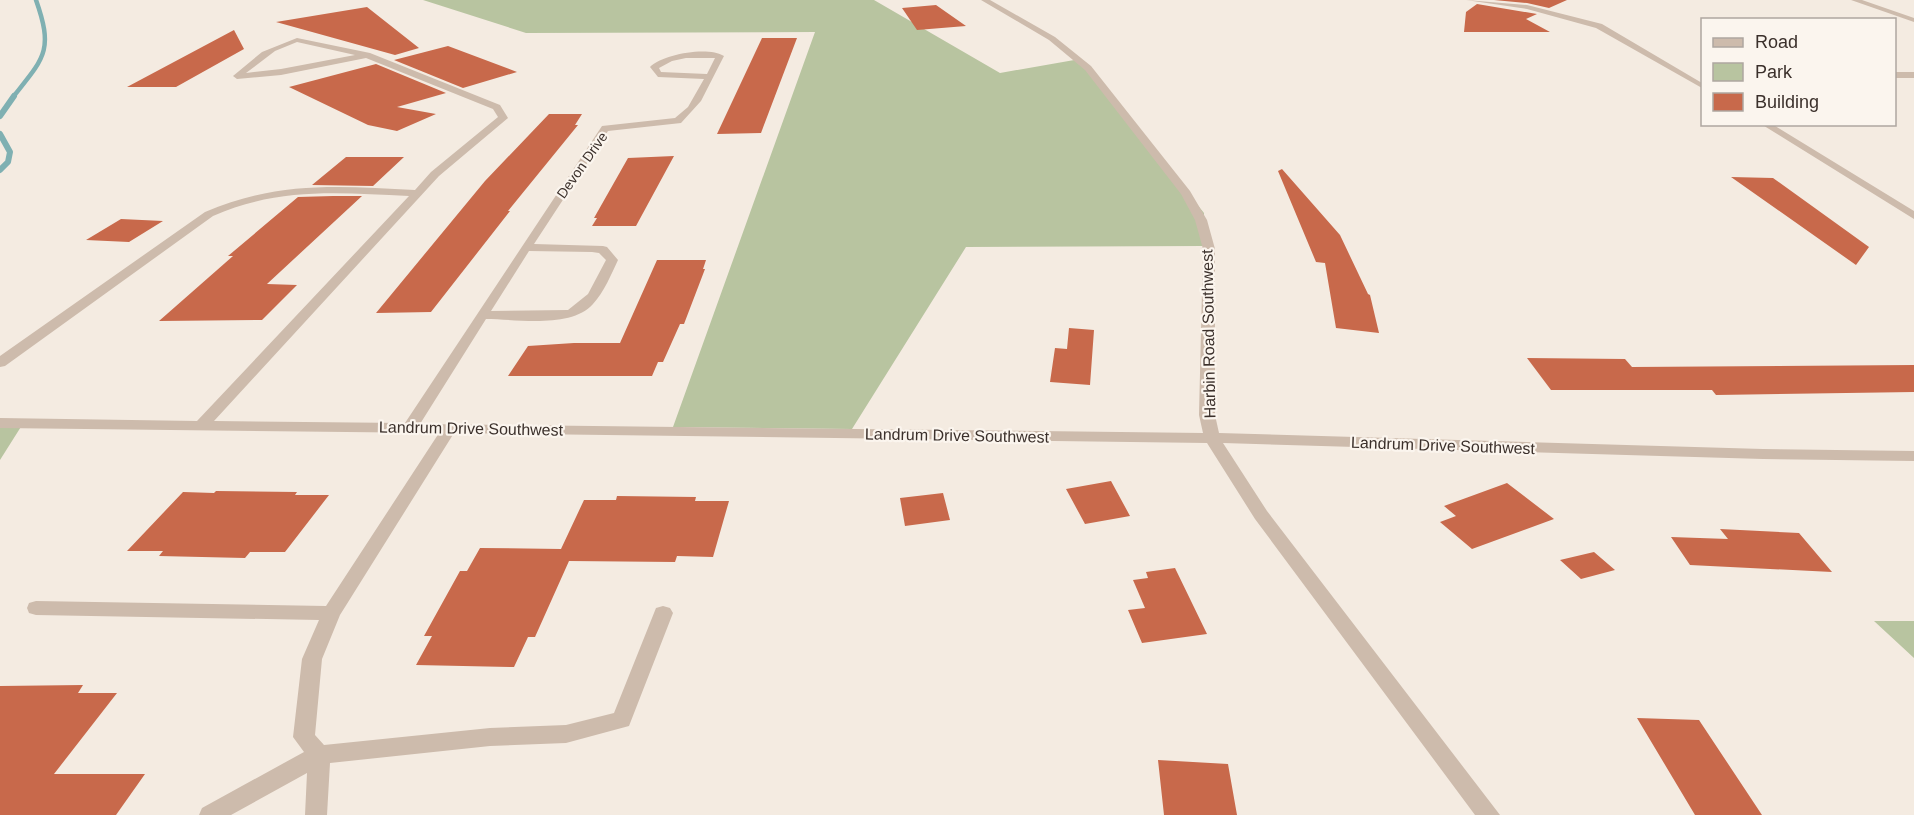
<svg xmlns="http://www.w3.org/2000/svg" width="1914" height="815" viewBox="0 0 1914 815" font-family="Arial,sans-serif">
	<rect width="100%" height="100%" fill="#f4ebe1"/>
	<path fill="#b8c4a0" d="M423,0H874L1000,73L1080,59L1204,213L1203,246L966,247L852,429L673,427L815,32L526,33Z
		M0,422H24L0,460Z
		M1874,621H1914V658Z"/>
	<g fill="none" stroke-linecap="round" stroke-linejoin="round">
		<path stroke="#7fb0b2" stroke-width="4.5" d="M13,97C44,58 54,51 36,0"/>
		<path stroke="#7fb0b2" stroke-width="6" d="M0,116L14,96
			M0,134L10,152L8,162L0,170"/>
	</g>
	<path fill="#c8694b" d="M1494,0H1567L1549,8L1527,3Z
		M1477,4L1537,14L1526,19L1550,32H1464L1466,12Z
		M936,5L966,26L917,30L902,8Z
		M367,7L419,48L395,55L276,22Z
		M234,30L244,49L176,87H127Z
		M762,38H797L761,133L717,134Z
		M448,46L517,72L463,88L394,60Z
		M376,64L446,93L397,107L436,114L397,131L368,125L289,87Z
		M549,114H582L575,125H578L508,211H510L431,312L376,313L485,181Z
		M674,156L636,226H592L597,218H594L628,158Z
		M346,157H404L373,186L312,185Z
		M1282,169L1340,235L1368,294L1370,295L1379,333L1336,328L1325,263L1316,262L1278,171Z
		M1731,177L1773,178L1869,247L1856,265Z
		M333,196H362L267,284L297,285L262,320L159,321L233,256H228L298,197Z
		M121,219L163,221L129,242L86,240Z
		M657,260H706L703,269H705L684,324H680L663,362H658L652,376H508L528,346L574,343H620Z
		M1069,328L1094,330L1090,385L1050,382L1055,348L1067,349Z
		M1527,358L1625,359L1632,367L1914,365V392L1716,395L1712,390H1551Z
		M1111,481L1130,516L1085,524L1066,489Z
		M1507,483L1554,519L1472,549L1440,522L1456,516L1444,506Z
		M216,491L297,492L295,495H329L285,552H250L245,558L159,556L163,551H127L183,492L214,493Z
		M943,493L950,520L905,526L900,498Z
		M617,496L696,497L695,501H729L713,557L677,556L675,562L569,561L535,637H528L514,667L416,665L432,636H424L460,571H467L480,548L561,549L584,500H616Z
		M1720,529L1799,533L1832,572L1690,565L1671,537L1728,539Z
		M1594,552L1615,570L1581,579L1560,560Z
		M1175,568L1207,634L1142,643L1128,610L1145,608L1133,580L1148,578L1146,572Z
		M83,685L78,693H117L54,774H145L116,815H0V686Z
		M1637,718L1699,720L1762,815H1695Z
		M1158,760L1228,764L1237,815H1164Z"/>
	<g fill="none" stroke-linecap="round" stroke-linejoin="round">
		<path fill="#cdbbac" fill-rule="evenodd" d="M981,0H990L1055,37L1091,66L1190,191L1207,220L1215,249V415L1219,433L1763,449L1914,451V461L1763,459L1223,443L1267,511L1500,815H1475L1255,519L1207,443L454,433L340,615L322,659L315,735L324,745L490,728L566,725L614,713L656,608L663,606L670,608L673,613L629,726L566,743L490,746L330,763L327,815H305L307,773L231,815H199L202,808L304,752L293,737L302,659L319,620L36,615L29,613L27,608L29,603L36,601L326,606L439,433L0,428V418L197,421L409,196C337,193 280,187 213,216L5,366L0,367V356L205,212C277,181 338,186 415,190L431,172L498,117L493,109L366,58L281,75L237,79L233,76L262,52L297,38L370,53L500,105L508,118L439,176L214,421L405,423L602,126L675,118L688,107L704,79L658,77L650,67C663,54 708,46 724,56L701,101L681,123L608,131L534,244L603,246L607,247L618,260C611,275 604,292 593,304C571,329 516,319 486,319L420,424L1203,433L1199,415L1203,249L1195,220L1181,194L1085,70L1049,40ZM297,42L355,55L281,69L246,73L275,51ZM686,58H715L707,74L661,72L659,68L672,61ZM529,251L592,252L599,253L606,260L588,294L568,310L491,311Z
			M1466,0L1527,5L1602,24L1702,83V88L1596,28L1527,9Z
			M1851,0H1862L1914,18V22Z
			M1894,72H1914V78H1894Z
			M1761,124H1772L1914,211V219Z"/>
	</g>
	<g text-anchor="middle" stroke-width="4.5" stroke-linejoin="round" paint-order="stroke">
		<g font-size="14" fill="#3b302b" stroke="#fbf5ee">
			<text transform="translate(582 165) rotate(-55)" y="5">Devon Drive</text>
		</g>
		<g font-size="16" fill="#3b302b" stroke="#fbf5ee">
			<text transform="translate(1208 334) rotate(-91)" y="6">Harbin Road Southwest</text>
			<text transform="translate(471 428) rotate(1)" y="6">Landrum Drive Southwest</text>
			<text transform="translate(957 435) rotate(1)" y="6">Landrum Drive Southwest</text>
			<text transform="translate(1443 445) rotate(2)" y="6">Landrum Drive Southwest</text>
		</g>
	</g>
	<rect x="1701" y="18" width="195" height="108" fill="#fbf5ee" stroke="#aea6a0" stroke-width="1.5"/>
	<rect x="1713" y="38" width="30" height="9" fill="#cdbbac" stroke="#aea6a0" stroke-width="1.5"/>
	<text x="1755" y="48" font-size="18" fill="#3b302b">Road</text>
	<rect x="1713" y="63" width="30" height="18" fill="#b8c4a0" stroke="#aea6a0" stroke-width="1.5"/>
	<text x="1755" y="78" font-size="18" fill="#3b302b">Park</text>
	<rect x="1713" y="93" width="30" height="18" fill="#c8694b" stroke="#aea6a0" stroke-width="1.5"/>
	<text x="1755" y="108" font-size="18" fill="#3b302b">Building</text>
</svg>
